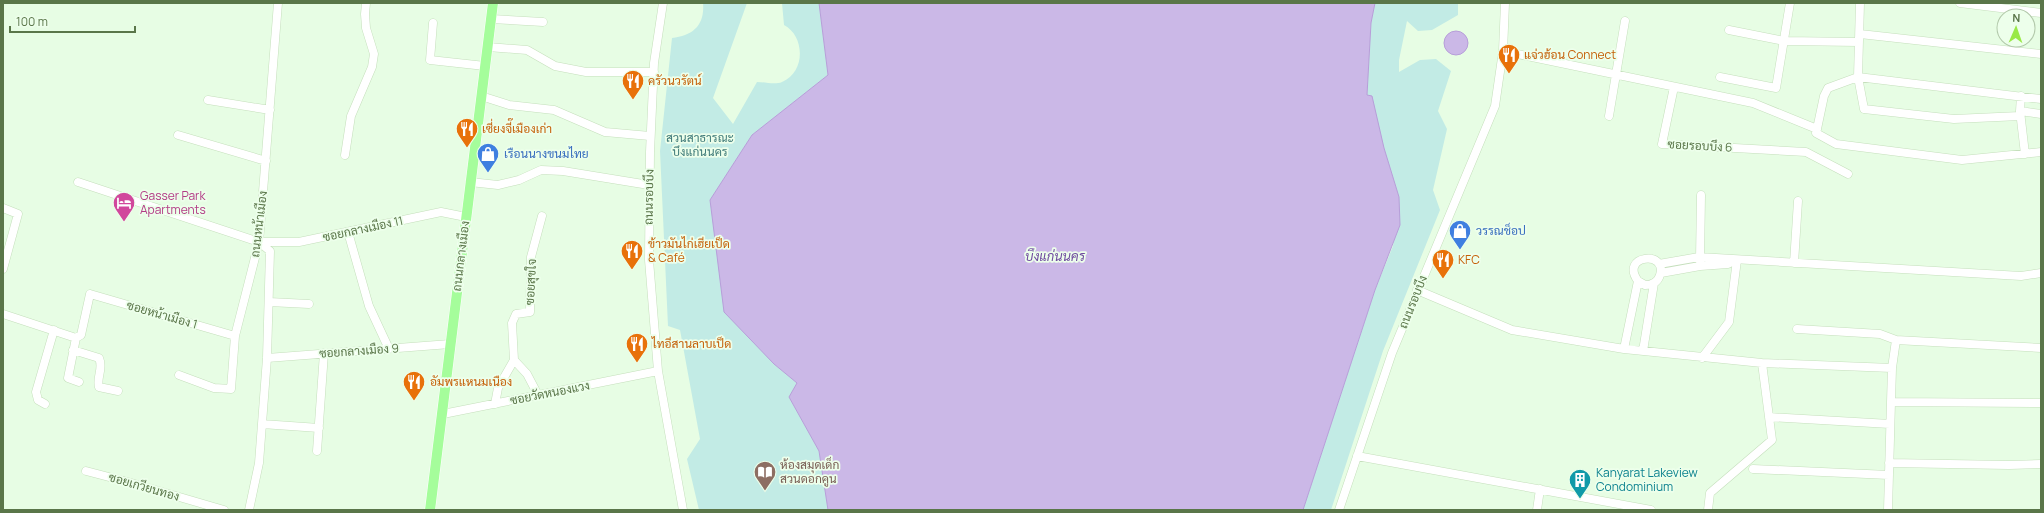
<svg xmlns="http://www.w3.org/2000/svg" width="2044" height="513" viewBox="0 0 2044 513" font-family="Manrope,Sarabun,sans-serif">
	<rect width="100%" height="100%" fill="#e7fde4"/>
	<path fill="#c2ebe5" d="M703,3H747L713,98L733,124L757,82C765,82 775,85 782,82C806,72 805,36 784,25L782,3H819L828,75L752,135L710,200L713,218L774,364L797,383L789,397L819,451L828,510H699L687,459L700,439L680,330L668,326L660,151L672,38C693,36 705,25 703,3Z
		M1375,3H1458V15L1432,30L1418,31L1407,21L1399,60V72L1420,60L1436,59L1451,71L1438,111L1447,129L1433,190L1440,210L1383,351L1331,510H1303L1375,290L1393,246L1399,197L1367,95L1371,23Z"/>
	<path fill="#cbb8e7" stroke="#b79ed9" d="M819,3H1375L1371,23L1367,95L1372,96L1384,148L1399,197L1400,225L1375,290L1303,510H828L819,451L789,397L797,383L774,364L724,312L710,200L752,135L828,75Z
		M1444 43a12 12 0 1 1 24 0a12 12 0 1 1-24 0Z"/>
	<g fill="none" stroke-linecap="round" stroke-linejoin="round">
		<g stroke="#c5dfbc" stroke-width="9">
			<path id="minor" d="M663,3L654,63L650,152L649,260L658,371L683,510
				M1960,3L2041,13
				M491,19L543,22
				M433,23L430,60L485,66
				M1729,30L1784,41L1859,42
				M1860,34L2041,54
				M488,47L527,50L555,66L586,72H654
				M1503,51L1753,103L1817,129L1816,133L1836,144L1962,160L2041,152
				M1720,77L1776,88L1790,3
				M1674,87L1662,144L1806,152L1848,174
				M481,96L509,105L554,110L605,132L650,136
				M2021,96L2020,111L2025,154
				M208,100L270,110
				M2020,111L2041,114
				M1609,116L1625,21
				M2020,116L1954,119L1864,109L1858,77L2041,99
				M1817,129L1824,96L1828,88L1858,77L1860,3
				M178,135L266,161
				M345,155L351,116L372,67L374,54L366,28L365,14L366,3
				M78,182L259,242H299L441,212L466,217
				M470,182L498,185L519,180L541,170L563,171L649,185
				M3,208L18,214L3,269
				M348,232L369,306L389,349
				M1700,261L1701,195
				M1794,263L1798,201
				M1659,264L1699,257L2021,276L2041,273
				M1661,273L1700,266L1728,264L1736,260
				M1417,290L1512,330L1624,349L1762,363L1892,368
				M269,302L309,304
				M3,314L76,338L81,335L90,294L235,336
				M1797,329L1880,334L1896,340L2041,348
				M76,338L68,378L79,382
				M1896,340L1892,368L1891,402L2041,403
				M1624,349L1638,281C1619,255 1668,250 1660,275C1658,282 1652,285 1645,285L1638,281
				M73,350L99,358C104,369 96,377 99,387L118,391
				M1643,351L1654,283
				M267,358L450,344
				M1702,358L1729,322L1737,260
				M514,360L527,374L538,395
				M179,375L214,388L231,389L235,336L259,242L278,3
				M45,404L38,400L36,392L54,330
				M495,404L498,388L514,360L512,323L516,314L530,312L531,257L542,216
				M443,414L658,371
				M1769,417L1890,424
				M262,424L319,428
				M317,451L324,353
				M1357,456L1651,510
				M1889,463L2009,465L2041,464
				M1753,469L1889,475
				M86,471L128,482L224,510
				M249,510L259,463L267,358L270,251L259,242
				M1339,510L1392,353L1495,106L1503,51L1505,3
				M1537,510L1540,489
				M1708,510L1710,493L1772,440L1762,363
				M1888,510L1891,402"/>
		</g>
		<g stroke="#fff" stroke-width="11">
			<path id="major" d="M430,510L493,3"/>
		</g>
		<use href="#minor" stroke="#fff" stroke-width="8"/>
		<use href="#major" stroke="#a5fd9b" stroke-width="10"/>
	</g>
	<defs>
		<g id="restaurant-pin" transform="scale(1.15)"><path d="M0 17L-7.5 6A9.5 9.5 0 1 1 7.5 6Z" fill="#e8710a" stroke="#edffeb"/><path d="M-5-6h1v4h1v-4h1v4h1v-4h1v5L-1.5 .5V6h-2V.5L-5-1ZM5-6V6H3V1.5H1.5Q1.5-4 5-6Z" fill="#fff"/></g>
		<g id="shop-pin" transform="scale(1.15)"><path d="M0 17L-7.5 6A9.5 9.5 0 1 1 7.5 6Z" fill="#3f7fe0" stroke="#edffeb"/><path d="M-5-2.5h2.3a2.7 3.5 0 0 1 5.4 0H5L5.5 6h-11ZM-1.5-2.5h3a1.5 2.3 0 0 0-3 0Z" fill="#fff"/></g>
		<g id="hotel-pin" transform="scale(1.15)"><path d="M0 17L-7.5 6A9.5 9.5 0 1 1 7.5 6Z" fill="#d1479c" stroke="#edffeb"/><path d="M-6-4.5h1.5V1H6V5H4.5V3h-9V5H-6ZM-4 0a1.8 1.8 0 1 1 3.6 0ZM.5 0V-2.5h3Q6-2.5 6 0Z" fill="#fff"/></g>
		<g id="library-pin" transform="scale(1.15)"><path d="M0 17L-7.5 6A9.5 9.5 0 1 1 7.5 6Z" fill="#8d6e63" stroke="#edffeb"/><path d="M-6-4Q-3-5.5-.7-3.5V5Q-3 3-6 4ZM6-4Q3-5.5 .7-3.5V5Q3 3 6 4Z" fill="#fff"/></g>
		<g id="building-pin" transform="scale(1.15)"><path d="M0 17L-7.5 6A9.5 9.5 0 1 1 7.5 6Z" fill="#0f9aa8" stroke="#edffeb"/><path d="M-4-6H4V6H1V3H-1V6H-4ZM-2.5-4.3h1.7v1.8h-1.7ZM.8-4.3h1.7v1.8H.8ZM-2.5-1h1.7V.8h-1.7ZM.8-1h1.7V.8H.8Z" fill="#fff"/></g>
	</defs>
	<g fill-rule="evenodd">
		<use href="#restaurant-pin" x="1509" y="55"/>
		<use href="#restaurant-pin" x="633" y="81"/>
		<use href="#restaurant-pin" x="467" y="129"/>
		<use href="#shop-pin" x="488" y="154"/>
		<use href="#hotel-pin" x="124" y="203"/>
		<use href="#shop-pin" x="1460" y="231"/>
		<use href="#restaurant-pin" x="632" y="251"/>
		<use href="#restaurant-pin" x="1443" y="260"/>
		<use href="#restaurant-pin" x="637" y="344"/>
		<use href="#restaurant-pin" x="414" y="382"/>
		<use href="#library-pin" x="765" y="472"/>
		<use href="#building-pin" x="1580" y="480"/>
	</g>
	<g text-anchor="middle" stroke-width="3.5" stroke-linejoin="round" paint-order="stroke">
		<g font-size="12" fill="#c56008" stroke="#edffeb" text-anchor="start">
			<text x="1524" y="59">แจ่วฮ้อน Connect</text>
			<text x="648" y="85">ครัวนวรัตน์</text>
			<text x="482" y="133">เซี่ยงจี๊เมืองเก่า</text>
			<text x="648" y="248">ข้าวมันไก่เฮียเป็ด<tspan x="648" dy="14">&amp; Café</tspan></text>
			<text x="1458" y="264">KFC</text>
			<text x="652" y="348">ไทอีสานลาบเป็ด</text>
			<text x="430" y="386">อัมพรแหนมเนือง</text>
		</g>
		<g font-size="12" fill="#417c7a" stroke="#edffeb">
			<text x="700" y="142">สวนสาธารณะ<tspan x="700" dy="14">บึงแก่นนคร</tspan></text>
		</g>
		<g font-size="12" fill="#5a7649" stroke="#edffeb">
			<text transform="translate(1700 146) rotate(3)" y="4">ซอยรอบบึง 6</text>
			<text transform="translate(649 197) rotate(-89)" y="4">ถนนรอบบึง</text>
			<text transform="translate(259 224) rotate(-83)" y="4">ถนนหน้าเมือง</text>
			<text transform="translate(363 229) rotate(-12)" y="4">ซอยกลางเมือง 11</text>
			<text transform="translate(461 256) rotate(-83)" y="4">ถนนกลางเมือง</text>
			<text transform="translate(531 282) rotate(-87)" y="4">ซอยสุขใจ</text>
			<text transform="translate(1413 302) rotate(-68)" y="4">ถนนรอบบึง</text>
			<text transform="translate(162 315) rotate(16)" y="4">ซอยหน้าเมือง 1</text>
			<text transform="translate(359 351) rotate(-4)" y="4">ซอยกลางเมือง 9</text>
			<text transform="translate(550 393) rotate(-11)" y="4">ซอยวัดหนองแวง</text>
			<text transform="translate(144 487) rotate(16)" y="4">ซอยเกวียนทอง</text>
		</g>
		<g font-size="12" fill="#366cbe" stroke="#edffeb" text-anchor="start">
			<text x="504" y="158">เรือนนางขนมไทย</text>
			<text x="1476" y="235">วรรณช็อป</text>
		</g>
		<g font-size="12" fill="#b23c85" stroke="#edffeb" text-anchor="start">
			<text x="140" y="200">Gasser Park<tspan x="140" dy="14">Apartments</tspan></text>
		</g>
		<g font-size="12" fill="#785e54" stroke="#edffeb" text-anchor="start">
			<text x="780" y="469">ห้องสมุดเด็ก<tspan x="780" dy="14">สวนดอกคูน</tspan></text>
		</g>
		<g font-size="12" fill="#0d838f" stroke="#edffeb" text-anchor="start">
			<text x="1596" y="477">Kanyarat Lakeview<tspan x="1596" dy="14">Condominium</tspan></text>
		</g>
		<g font-size="13" font-style="italic" fill="#6f4b9f" stroke="#edffeb">
			<text x="1055" y="261">บึงแก่นนคร</text>
		</g>
	</g>
	<rect width="2044" height="513" fill="none" stroke="#5a7649" stroke-width="8"/>
	<g transform="translate(2016 28) rotate(2)"><circle r="19" fill="#edffeb" stroke="#b2c8aa"/>
	<path d="M0-3L7 15L0 10L-7 15Z" fill="#99e946"/>
	<text y="-6" font-size="11" font-weight="bold" text-anchor="middle" fill="#5a7649">N</text>
	</g>
	<path d="M10 26v6h125v-6" fill="none" stroke="#5a7649" stroke-width="2"/>
	<text x="16" y="26" font-size="12" fill="#5a7649" stroke="#edffeb" stroke-width="3" paint-order="stroke">100 m</text>
</svg>
